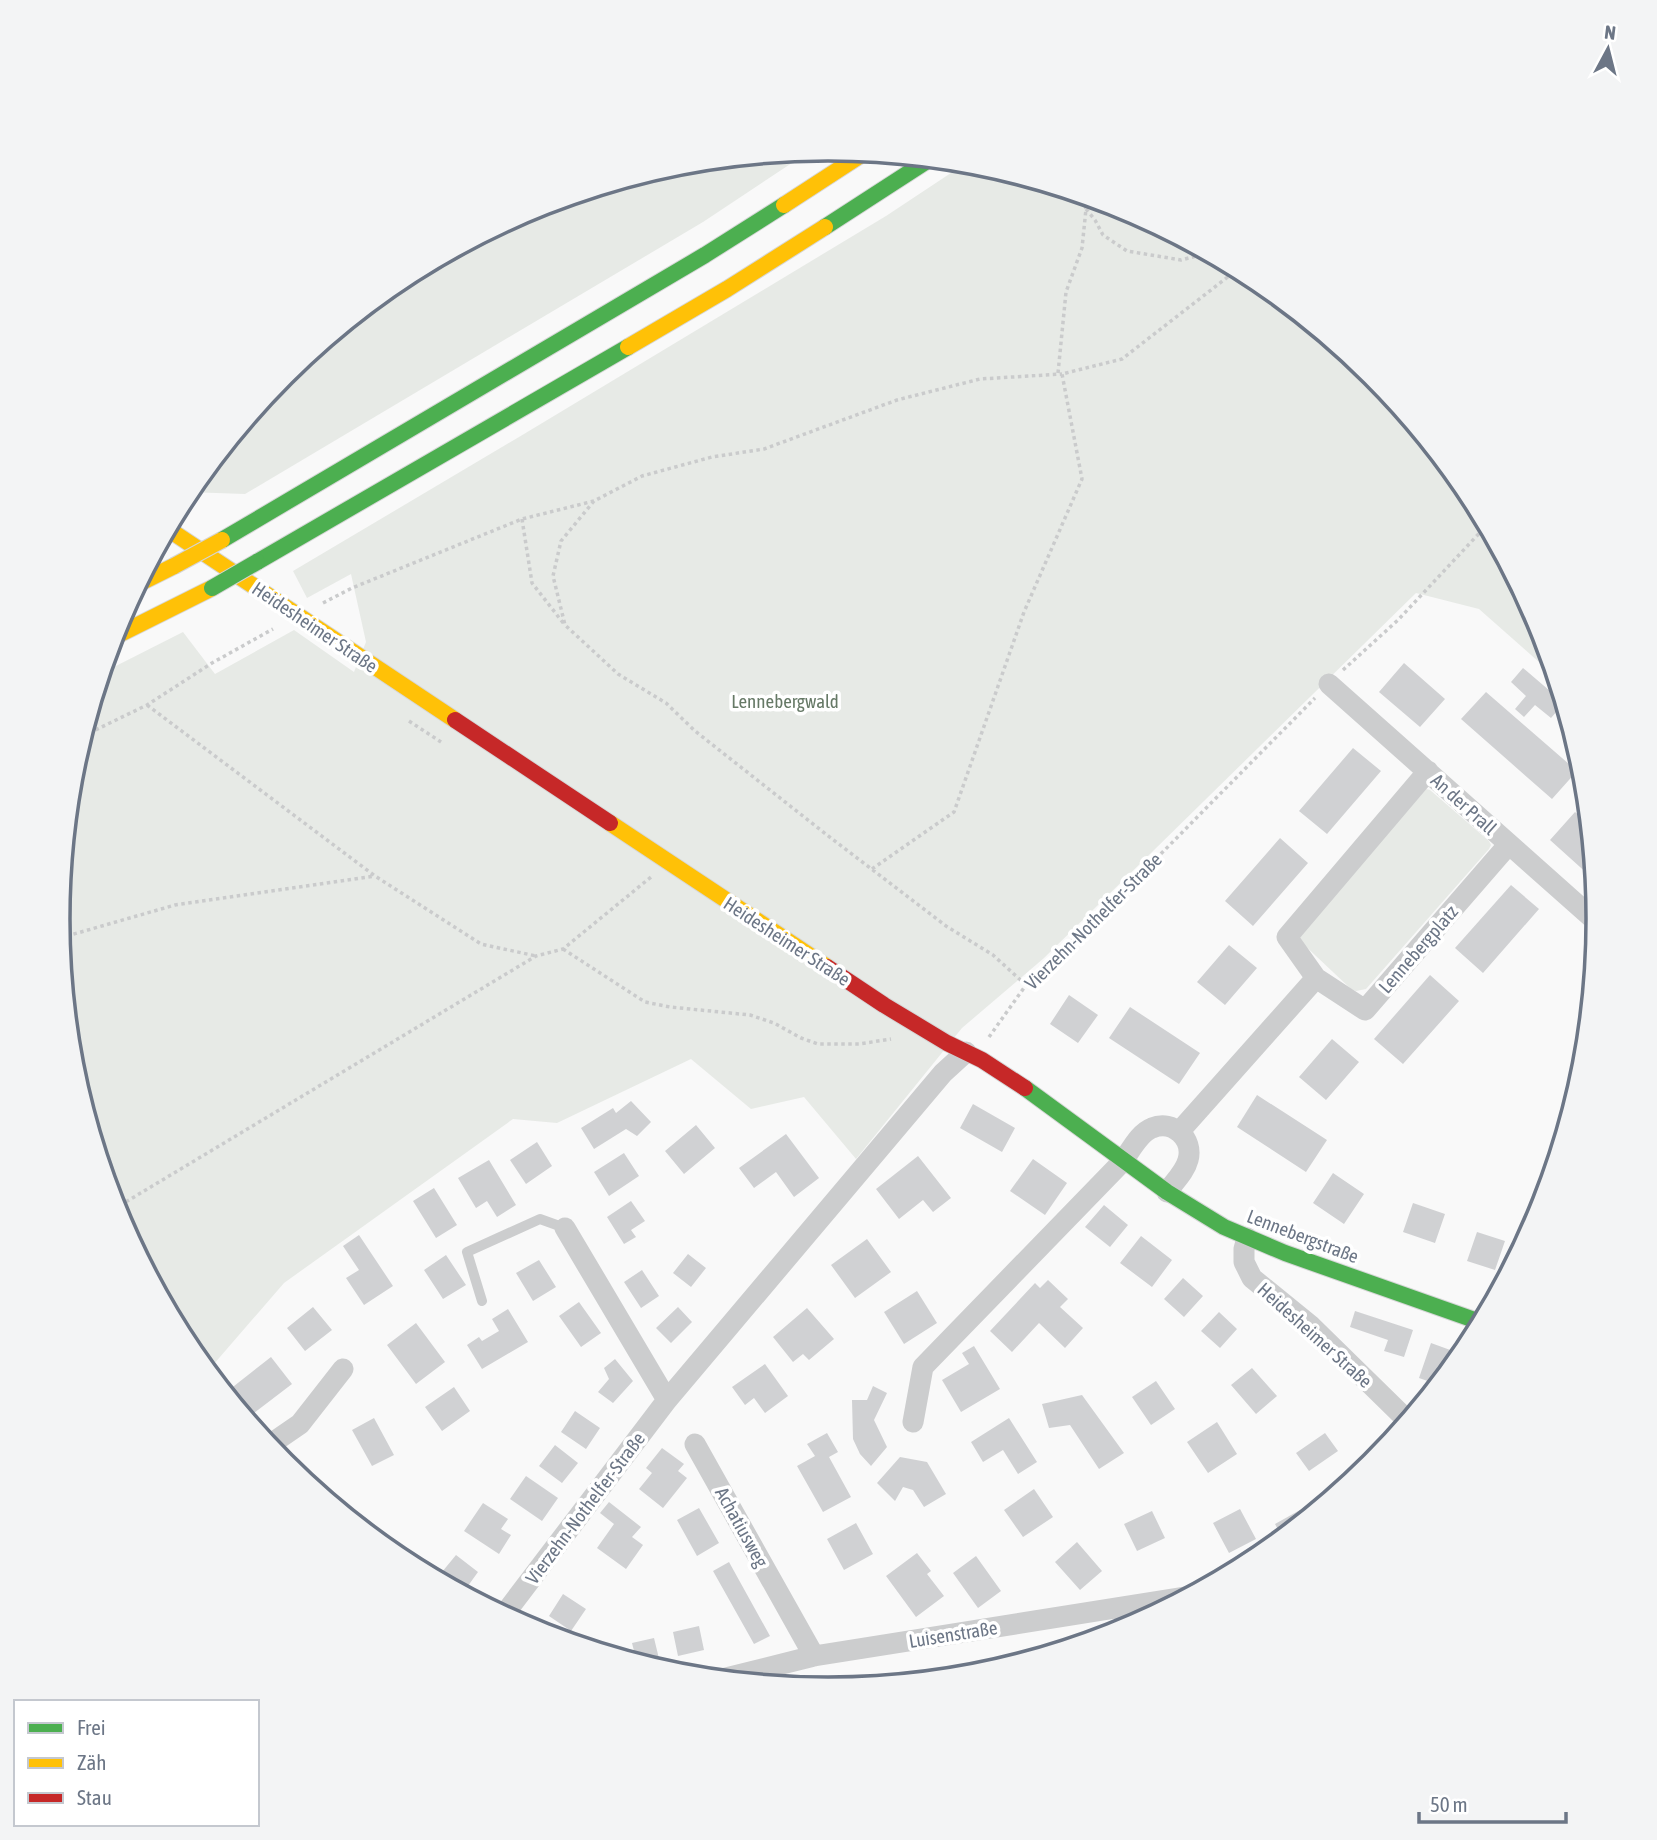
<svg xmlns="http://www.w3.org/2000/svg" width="1657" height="1840" viewBox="0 0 1657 1840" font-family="'Asap Condensed',sans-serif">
	<rect width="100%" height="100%" fill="#f9f9f9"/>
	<path fill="#e7eae6" d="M810,151L703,222L245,494L187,492L284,375L401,279L534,208L679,164Z
		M966,163L979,164L1124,208L1257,279L1374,375L1470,492L1541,625L1557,678L1479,609L1416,593L1044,958L962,1028L856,1159L804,1097L751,1109L691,1059L557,1123L513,1119L284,1283L207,1372L187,1348L116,1215L72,1070L58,920L73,769L102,673L183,632L215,674L294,630L354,672L366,642L351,574L307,598L293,571L519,437L886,216Z
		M1426,789L1430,790L1489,841L1491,845L1489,849L1366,989L1356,991L1351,989L1299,940V935Z"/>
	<path fill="#d0d1d3" d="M1404,663L1445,699L1420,727L1379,692Z
		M1523,668L1564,703L1551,718L1535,705L1524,717L1515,709L1526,696L1511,682Z
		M1486,692L1577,771L1552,799L1461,719Z
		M1353,748L1381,771L1327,834L1299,811Z
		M1575,812L1590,825L1594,871L1590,876L1550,840Z
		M1280,838L1308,863L1253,926L1225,901Z
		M1511,885L1539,909L1483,973L1455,948Z
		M1229,945L1257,968L1225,1005L1197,982Z
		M1430,975L1459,1001L1403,1064L1374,1039Z
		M1069,995L1098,1015L1078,1043L1050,1024Z
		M1130,1007L1200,1053L1179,1084L1109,1038Z
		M1332,1039L1359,1062L1326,1100L1299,1077Z
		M1257,1095L1327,1140L1306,1172L1237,1127Z
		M631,1101L651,1122L637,1136L626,1129L594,1149L581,1128L613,1108L616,1113Z
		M973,1104L1015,1128L1002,1152L960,1128Z
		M696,1125L715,1148L684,1174L665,1151Z
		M786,1134L819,1178L794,1197L776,1172L754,1188L739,1168Z
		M537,1142L552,1166L526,1184L510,1160Z
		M624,1153L639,1176L609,1196L594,1172Z
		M918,1156L951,1198L933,1212L923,1200L899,1219L876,1189Z
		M1033,1159L1067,1183L1045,1215L1010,1191Z
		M489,1160L516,1205L497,1217L487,1201L476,1208L458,1178Z
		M1333,1173L1364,1194L1344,1224L1313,1203Z
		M434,1188L457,1225L436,1238L413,1201Z
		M631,1201L645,1221L631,1230L636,1237L624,1244L607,1217Z
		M1413,1203L1445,1214L1435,1243L1403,1232Z
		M1104,1205L1128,1225L1110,1247L1085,1227Z
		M1477,1232L1505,1241L1495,1270L1467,1261Z
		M359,1235L393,1286L364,1305L346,1278L359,1270L343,1246Z
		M1141,1236L1172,1260L1152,1287L1120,1263Z
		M867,1239L891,1272L855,1298L831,1265Z
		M688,1254L706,1268L691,1287L673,1273Z
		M446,1255L466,1285L443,1299L424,1270Z
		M539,1260L556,1287L533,1301L516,1273Z
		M642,1270L659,1296L641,1308L624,1282Z
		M1183,1278L1203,1296L1184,1317L1164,1299Z
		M1048,1280L1068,1299L1060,1307L1083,1328L1065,1348L1039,1323L1012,1352L990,1331L1035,1283L1040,1288Z
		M917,1291L937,1323L904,1344L884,1312Z
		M579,1302L601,1333L581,1347L559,1316Z
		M313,1307L332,1330L305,1351L287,1328Z
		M678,1307L692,1322L671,1343L656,1328Z
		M807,1308L834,1339L809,1360L803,1354L793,1362L773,1337Z
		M508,1309L528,1342L482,1369L467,1345L479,1337L482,1341L499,1331L492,1319Z
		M1355,1311L1413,1330L1404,1357L1384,1351L1388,1340L1350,1327Z
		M1219,1312L1237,1329L1220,1348L1201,1331Z
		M416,1323L445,1362L416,1384L387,1345Z
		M1431,1343L1464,1355L1439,1385L1419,1378Z
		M974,1346L1000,1389L961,1412L942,1380L969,1364L962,1353Z
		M271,1357L292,1384L250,1416L229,1390Z
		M615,1359L633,1381L613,1403L598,1392L609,1379L604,1368Z
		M765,1364L788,1396L765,1413L754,1398L745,1405L732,1387Z
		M1252,1368L1277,1396L1256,1414L1231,1385Z
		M1156,1381L1175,1409L1151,1425L1132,1397Z
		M873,1386L887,1393L874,1420L887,1447L871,1466L860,1454L853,1439L852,1400H867Z
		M454,1387L470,1411L442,1431L425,1407Z
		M1082,1395L1124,1453L1099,1469L1070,1425L1049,1428L1042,1404Z
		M575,1411L600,1428L586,1449L561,1432Z
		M374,1418L394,1455L372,1466L352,1430Z
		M1009,1418L1037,1462L1018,1474L1003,1450L983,1462L971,1442Z
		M1217,1422L1237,1454L1208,1473L1187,1442Z
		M827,1433L838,1452L829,1457L851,1497L823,1512L797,1466L815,1456L807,1444Z
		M1325,1433L1338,1451L1309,1471L1296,1453Z
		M555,1445L578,1463L562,1483L539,1466Z
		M662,1448L684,1464L678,1471L687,1478L663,1508L639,1489L652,1473L646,1468Z
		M900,1457L927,1462L946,1494L924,1507L913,1490L903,1487L895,1501L877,1483Z
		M526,1476L558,1498L542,1521L510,1499Z
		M1034,1489L1053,1517L1023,1537L1004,1510Z
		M609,1502L641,1527L632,1537L643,1545L626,1569L597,1548L614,1524L600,1513Z
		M483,1503L508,1519L501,1529L511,1535L499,1554L464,1531Z
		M699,1508L719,1543L697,1556L677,1520Z
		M1240,1509L1256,1539L1229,1553L1213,1523Z
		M1300,1510L1306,1520L1283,1539L1275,1524Z
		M1152,1511L1165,1538L1137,1551L1124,1524Z
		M856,1523L873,1554L844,1570L827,1539Z
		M1077,1542L1102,1571L1080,1590L1055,1562Z
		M917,1553L931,1571L927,1574L944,1596L916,1617L886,1576Z
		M456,1555L478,1572L465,1590L442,1572Z
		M976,1556L1001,1591L978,1608L953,1573Z
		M729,1562L770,1636L754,1644L713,1571Z
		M563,1594L586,1609L571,1631L549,1616Z
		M699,1626L704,1650L678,1656L673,1632Z
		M654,1638L662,1671L613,1656L634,1651L632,1643Z
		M881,1674L883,1685L828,1691L820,1690Z"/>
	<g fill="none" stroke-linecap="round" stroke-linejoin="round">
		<g stroke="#d6d7d7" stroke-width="18">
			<path id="fast" d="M825,227L930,159
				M222,540L705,255L784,205
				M257,562L628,347
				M1025,1088L1167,1192L1224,1227L1285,1253L1483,1323"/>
		</g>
		<g stroke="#d6d7d7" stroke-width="18">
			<path id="slow" d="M784,205L864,153
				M628,347L727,289L825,227
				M168,529L455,720
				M138,584L174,566
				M112,638L212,588
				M610,823L827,967"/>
		</g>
		<g stroke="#d6d7d7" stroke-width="18">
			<path id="jam" d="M455,720L610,823
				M827,967L884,1005L947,1043L982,1060L1025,1088"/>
		</g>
		<path stroke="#cacbcc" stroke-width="3.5" stroke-dasharray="3.5 3.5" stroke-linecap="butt" d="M1086,209L1095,220L1103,235L1127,251L1181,260L1208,253
			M1058,373L1066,292L1082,248L1086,209L1082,195
			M522,519L532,583L564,624
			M323,603L352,588L522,519L594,501
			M1343,670L1398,620L1487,525
			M147,705L375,876L481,944L536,956
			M409,721L441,742
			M83,736L147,705L212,663L273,629
			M872,869L954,812L1024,612L1082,479L1062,374L1122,359L1238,269
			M60,938L175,905L375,876
			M563,949L645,1002L670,1007L750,1015L774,1023L801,1038L818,1044H859L891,1039
			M1026,985L993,955L946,926L827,835L695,731L666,703L618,674L565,625L553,576L561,541L594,501L642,476L712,457L764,449L897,400L980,379L1062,374
			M989,1037L1026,985L1141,874L1315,698
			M114,1209L536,956L563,949L651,877"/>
		<path stroke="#cccdce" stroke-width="10" d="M482,1301L467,1252L540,1219L565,1228
			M1134,1605L1139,1624
			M1117,1608L1122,1633"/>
		<path stroke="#cccdce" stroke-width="21" d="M1329,684L1599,924
			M1428,771L1287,937L1316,978L1365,1010L1509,844
			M1179,1132L1316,978
			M565,1228L667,1400
			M1247,1238L1244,1249V1262L1252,1278L1311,1326L1409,1422
			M913,1422L923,1367L1123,1161C1131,1150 1139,1133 1152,1128C1173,1119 1194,1139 1188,1160C1185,1172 1174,1182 1167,1192
			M695,1444L814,1656
			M268,1446L300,1424L343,1369
			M503,1616L667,1400L943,1073L966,1052
			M718,1680L814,1656L1191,1596"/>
		<use href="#fast" stroke="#4caf50" stroke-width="16"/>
		<use href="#slow" stroke="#ffc107" stroke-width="16"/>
		<use href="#jam" stroke="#c62828" stroke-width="16"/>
		<g stroke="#d5d5d6" stroke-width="18" stroke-linecap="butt">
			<path id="fast-bridge" d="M212,588L257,562"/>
		</g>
		<g stroke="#d5d5d6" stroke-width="18" stroke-linecap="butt">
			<path id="slow-bridge" d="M174,566L222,540"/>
		</g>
		<use href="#fast-bridge" stroke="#4caf50" stroke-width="16"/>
		<use href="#slow-bridge" stroke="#ffc107" stroke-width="16"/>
	</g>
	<g text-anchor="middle" stroke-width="7" stroke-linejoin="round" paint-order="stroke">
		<g font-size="19" fill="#6c7686" stroke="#fff">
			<text transform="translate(315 627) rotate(34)" y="7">Heidesheimer Straße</text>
			<text transform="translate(1464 804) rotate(42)" y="7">An der Prall</text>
			<text transform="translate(1093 921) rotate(-45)" y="7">Vierzehn-Nothelfer-Straße</text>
			<text transform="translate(787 941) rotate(33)" y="7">Heidesheimer Straße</text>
			<text transform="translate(1418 949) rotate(-49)" y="7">Lennebergplatz</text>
			<text transform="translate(1303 1236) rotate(21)" y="7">Lennebergstraße</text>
			<text transform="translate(1315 1335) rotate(42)" y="7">Heidesheimer Straße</text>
			<text transform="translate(585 1508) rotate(-53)" y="7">Vierzehn-Nothelfer-Straße</text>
			<text transform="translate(742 1527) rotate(61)" y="7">Achatiusweg</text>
			<text transform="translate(953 1634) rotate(-9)" y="7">Luisenstraße</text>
		</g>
		<g font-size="19" fill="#667966" stroke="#fff">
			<text x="785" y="708">Lennebergwald</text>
		</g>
	</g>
	<path d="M0 0H1657V1840H0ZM70 919a758 758 0 1 1 1516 0a758 758 0 1 1-1516 0Z" fill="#f3f4f5" fill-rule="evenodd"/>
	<path fill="none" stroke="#6c7686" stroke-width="3.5" d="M70 919a758 758 0 1 1 1516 0a758 758 0 1 1-1516 0Z"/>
	<rect x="14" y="1700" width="245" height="126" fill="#ffffff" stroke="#c4c8cf" stroke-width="2"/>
	<rect x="28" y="1723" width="35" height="10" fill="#4caf50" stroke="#c4c8cf" stroke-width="2"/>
	<text x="77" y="1735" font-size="21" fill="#6c7686">Frei</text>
	<rect x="28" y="1758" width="35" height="10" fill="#ffc107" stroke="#c4c8cf" stroke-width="2"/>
	<text x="77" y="1770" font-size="21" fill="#6c7686">Zäh</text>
	<rect x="28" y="1793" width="35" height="10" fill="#c62828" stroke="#c4c8cf" stroke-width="2"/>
	<text x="77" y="1805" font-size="21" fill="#6c7686">Stau</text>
	<g transform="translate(1608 49) rotate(7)" stroke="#ffffff" stroke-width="5" paint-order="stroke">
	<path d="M0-5L12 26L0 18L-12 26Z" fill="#6c7686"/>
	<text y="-10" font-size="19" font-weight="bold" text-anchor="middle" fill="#6c7686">N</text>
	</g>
	<path d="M1419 1812v10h147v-10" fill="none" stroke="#6c7686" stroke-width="3.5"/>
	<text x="1430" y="1812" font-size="21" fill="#6c7686" stroke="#ffffff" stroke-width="5" paint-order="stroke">50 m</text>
</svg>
